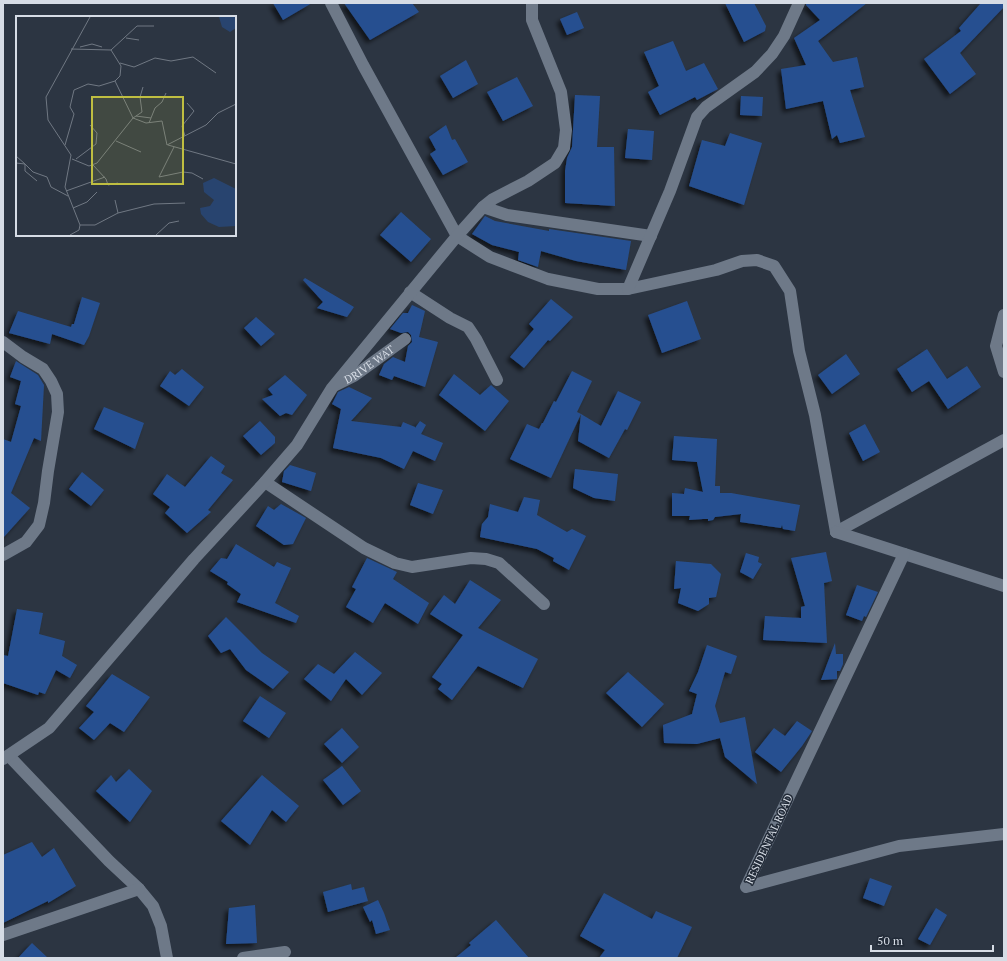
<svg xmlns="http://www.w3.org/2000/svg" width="1007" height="961" viewBox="0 0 1007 961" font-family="'PT Serif',serif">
	<defs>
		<filter id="shadow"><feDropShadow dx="-3.5" dy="3.5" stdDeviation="2" flood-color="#0009"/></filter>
	</defs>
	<rect width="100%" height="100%" fill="#2c3542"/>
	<path fill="#275090" filter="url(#shadow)" d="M273,3H312L283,20Z
		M344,3H412L419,12L370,40Z
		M725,3H754L766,26L765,31L744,42Z
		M806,3H867L818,41L833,62L857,57L864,87L850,90L865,137L840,143L837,135L832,139L823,101L786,109L781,69L806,65L794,38L820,20L806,5Z
		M981,3H1004V7L960,53L976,74L950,94L924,59L961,31L959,28Z
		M577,12L584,28L567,35L560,19Z
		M673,41L686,71L704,63L718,89L697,100L695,97L660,115L648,92L659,86L644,52Z
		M466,60L478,84L453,98L440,76Z
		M517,77L533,106L503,121L487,92Z
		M575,95L600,96L597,147H614L615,206L565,203V171L567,158L572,147Z
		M741,96L763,97L762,116L740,115Z
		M446,125L452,140L455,139L468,162L443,175L430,154L436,150L429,137Z
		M628,129L654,131L652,160L625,158Z
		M730,133L762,143L744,205L689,186L702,140L725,146Z
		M401,212L431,239L411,262L380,235Z
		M485,216L495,221L549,231V229L631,241L626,270L576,261L541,251L538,267L518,260L519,252L492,245L472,234Z
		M305,278L354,307L347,317L317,308L323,302L303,280Z
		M82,297L100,303L89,336L84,345L52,334L50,344L9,333L18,311L71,327L72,324H74Z
		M551,299L573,317L550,341L548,340L524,368L510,357L534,329L529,324Z
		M687,301L701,339L662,353L648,315Z
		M412,305L425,311L419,337L438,342L425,387L394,376L392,380L379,375L384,364L393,357L405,362L408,346L412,342L411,335L408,332L401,333L390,329L403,313H408Z
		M256,317L275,334L261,346L244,328Z
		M927,349L947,379L967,366L981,387L948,409L929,381L912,392L897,369Z
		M846,354L860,374L832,394L818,375Z
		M16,361L38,375L44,385L41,441L34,438L11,493L30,508L3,538V439L11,442L21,406L15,404L21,381L10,377Z
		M182,369L204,387L189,406L160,386L170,371L175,375Z
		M572,371L592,381L577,412L581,414L551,478L510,459L527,424L539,429L542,423H543L554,401L556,402Z
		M454,374L480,395L491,385L509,401L485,431L439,395Z
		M285,375L307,395L292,415L286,413L280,416L262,399L273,395L268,389Z
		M349,387L372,398L351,421L401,427L403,422L415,427V428L420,421L426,425L421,434L443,443L435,461L413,451L404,469L381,458L333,448L341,409L332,404L338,392Z
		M618,391L641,402L627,430L625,429L609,458L578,441L581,414L601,426Z
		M104,407L144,423L135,449L94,429Z
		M260,421L275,437V443L261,455L243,436Z
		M865,424L880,452L863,461L849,433Z
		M674,436L717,439L715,486H720V493H731L800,505L795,531L783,529L782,525L781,528L740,522L741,514L715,517L713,520L708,521V519H703L689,520L690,516H672V493L684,494L685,488L703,492L697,462L672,460Z
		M211,456L225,466L221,473L233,480L208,510L211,512L187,533L165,513L170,507L153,494L167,474L185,487Z
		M290,465L316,473L311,491L282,482L284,471Z
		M575,469L618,474L615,501L594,498L573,488Z
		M82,472L104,490L91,506L69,489Z
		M418,483L443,490L433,514L410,505Z
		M524,497L540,500L537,515L567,532L572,529L586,536L569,570L553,561L554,558L537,549L480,537L482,524L488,517L490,504L518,512Z
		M281,504L306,518L293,544L284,545L256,526L268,506L274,510Z
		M236,544L274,567L277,562L291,568L275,603L299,616L296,623L237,602L241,594L227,584L228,582L210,571L221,558L227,559Z
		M826,552L832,581L824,583L827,643L763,640L765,616L801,618V607L805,606L791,558Z
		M746,553L759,557L758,562L762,564L753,579L740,572Z
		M367,558L397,572L393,579L429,603L418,624L385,603L373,623L346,607L356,589L352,587Z
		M676,561L711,564L721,574L716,597L709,598V604L698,611L678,603L681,588L674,589Z
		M470,580L501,600L478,628L538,659L523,688L478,666L452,700L438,689L442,684L432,677L463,635L430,614L444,595L455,604Z
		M857,585L878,592L866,617L864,616L862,621L846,615Z
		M17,609L43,613L39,634L65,641L62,656L77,665L70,678L56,670L45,694L39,692L38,695L3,683V655L8,656Z
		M226,617L262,653L289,672L273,689L246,670L230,649L221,653L208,636Z
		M835,643L836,654H843V664L840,671H837V679L821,680Z
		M707,645L737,656L731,674L725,672L715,706L720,723L745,717L757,784L725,757L720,738L697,744L664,743L663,725L692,714L697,694L689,691L698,672Z
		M355,652L382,673L362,695L346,679L331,701L304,679L318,664L334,674Z
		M628,672L664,704L642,727L606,693Z
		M112,674L150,697L124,732L110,723L94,740L79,728L94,712L86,706Z
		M260,696L286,713L269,738L243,721Z
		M797,721L812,731L802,746L781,772L755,752L774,728L785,736Z
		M342,728L359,747L342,763L324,744Z
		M342,766L361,791L343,805L323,780Z
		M129,769L152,791L130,822L96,791L111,775L116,782Z
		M262,775L299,806L286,822L272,810L250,845L221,821Z
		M32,842L42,857L54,848L76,886L48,903V901L3,923V855Z
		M870,878L892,886L884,906L863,898Z
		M351,884L352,890L364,887L368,901L328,912L323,892Z
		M604,893L652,919L656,911L692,927L677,958H599L605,950L580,936Z
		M378,900L384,913L390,930L376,934L372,920L370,922L363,907Z
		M255,905L257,943L226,944L229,908Z
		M936,908L947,915L930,945L918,939Z
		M496,920L529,958H455L471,945L469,943Z
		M32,943L48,958H18Z"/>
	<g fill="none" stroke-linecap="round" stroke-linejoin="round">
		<g stroke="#6e7988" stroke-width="12">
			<path d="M331,3L363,65L457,236L490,257L548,279L598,289H628L716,270L742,261L757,260L774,266L790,291L799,351L815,415L836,532"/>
			<path d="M483,207L507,215L651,236"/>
			<path d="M628,289L670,191L697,117L706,107L755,72L772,54L784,36L799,3"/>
			<path d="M410,292L450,318L468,327L476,339L497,380"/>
			<path d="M1004,315L996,346L1004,372"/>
			<path d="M3,342L23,357L43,369L51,381L57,394L58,412L48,471L44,503L39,525L26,542L3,555"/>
			<path id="s1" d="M336,385L354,376L405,339"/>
			<path d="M265,482L364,548L395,563L412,567L471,558L486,559L499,563L544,604"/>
			<path d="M836,532L1004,440"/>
			<path d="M836,532L1004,586"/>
			<path d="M904,554L746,887L899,846L1004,834"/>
			<path d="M9,756L109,861L139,889L153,906L161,926L167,958"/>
			<path d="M3,759L49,728L194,559L265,482L297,445L332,388L457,236L483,207L493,199L528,181L555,163L564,148L566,130L561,92L532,20V3"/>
			<path d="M3,935L139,889"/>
			<path d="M243,958L285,952"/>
		</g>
	</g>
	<g text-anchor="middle" stroke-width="3" stroke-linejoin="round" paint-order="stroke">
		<g font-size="11" fill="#d6dce5" stroke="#222b38">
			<text dy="4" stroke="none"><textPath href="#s1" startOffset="39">DRIVE WAT</textPath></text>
			<text transform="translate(769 839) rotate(-65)" y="4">RESIDENTAL ROAD</text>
		</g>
	</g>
	<g transform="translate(16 16)">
		<rect width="220" height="220" fill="#2c3542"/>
		<path d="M203,1H220V12L214,16L206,11ZM198,162L220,173V210L203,211L192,206L185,198L184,192L194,190L198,184L188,176L187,167Z" fill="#28446f"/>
		<path fill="none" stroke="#707883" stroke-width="1" d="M110,22L123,24M64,31L76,28L86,31M55,33L95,34L121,10H138M95,34L105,50L104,60L99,65M104,47L118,51L139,42L155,45L177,41L200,57M120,100L135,102M133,107L139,92L146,86L150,77M169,120L166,110L178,95L171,87M100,125L125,136M49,129L58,98L54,91L58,74L72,68L83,70L99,65L117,102L130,107L146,105L151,129M151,129L190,109L202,97L220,88M152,129L220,148M158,131L143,161L167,156L176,157L187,163M0,140L9,148V155L21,165M56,143L73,150L81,147L117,102L126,96L124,81L127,71M60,143L80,128L81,117L74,109M0,147L9,148L17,156L31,161L35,171L52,180M77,149L90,163L92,169L102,167M50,175L89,161M99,184L102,197M57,192L71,186L81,176M64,209H79L102,197L138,188L169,187M54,219L63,214L64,209L49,171L55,139L32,104L30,81L74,1M140,219L153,207L163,205"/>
		<path fill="#bfbe41" fill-opacity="0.15" stroke="#bfbe41" stroke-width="2" d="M76,81H167V168H76Z"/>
		<rect width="220" height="220" fill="none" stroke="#d6dce5" stroke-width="2"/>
	</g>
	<rect width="1007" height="961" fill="none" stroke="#d6dce5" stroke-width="8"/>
	<path d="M871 945v6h122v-6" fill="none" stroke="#d6dce5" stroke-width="2"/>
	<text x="877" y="945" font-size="12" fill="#d6dce5" stroke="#222b38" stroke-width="3" paint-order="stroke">50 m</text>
</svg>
